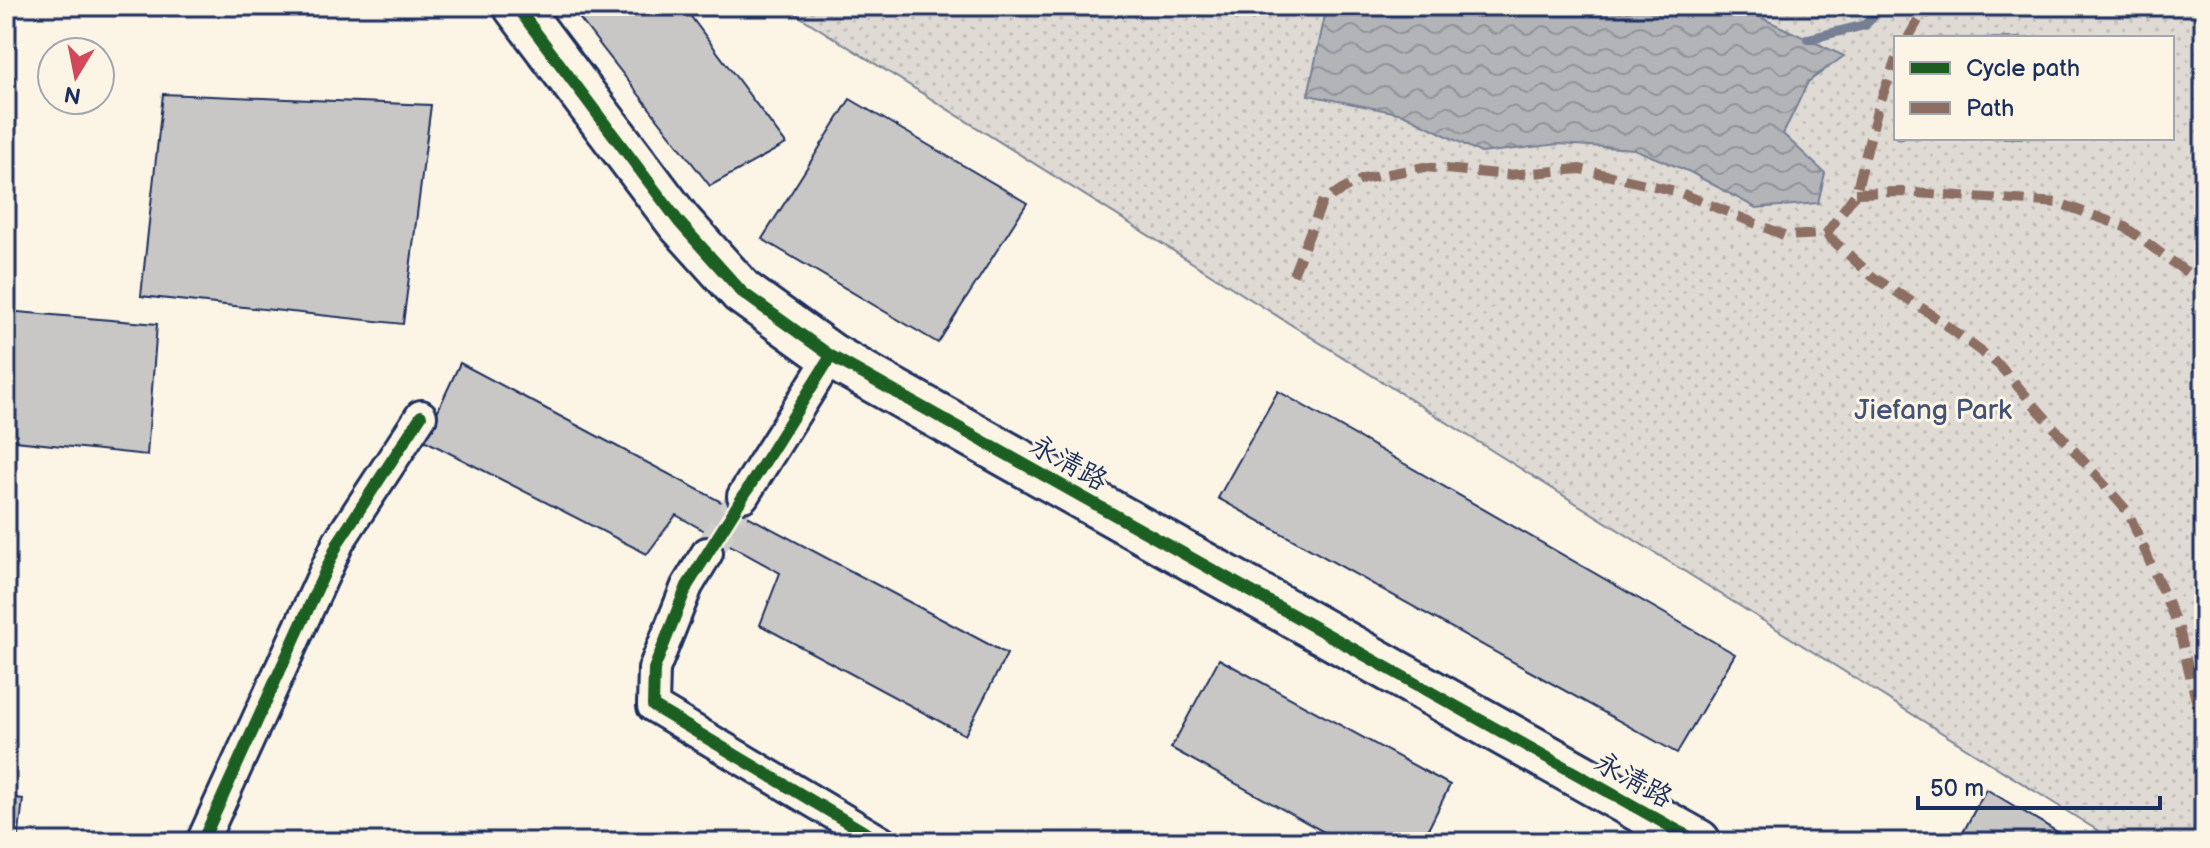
<svg xmlns="http://www.w3.org/2000/svg" width="2210" height="848" viewBox="0 0 2210 848" font-family="'Balsamiq Sans','LXGW WenKai TC',sans-serif">
	<defs>
		<pattern id="park-dots" width="8" height="8" patternUnits="userSpaceOnUse" patternTransform="scale(2)"><rect width="8" height="8" fill="#dfdbd4"/><path d="M2 2h.1M6 6h.1" fill="none" stroke="#bfbcb8" stroke-width="1.8" stroke-linecap="round"/></pattern>
		<pattern id="water-waves" width="16" height="10" patternUnits="userSpaceOnUse" patternTransform="scale(2)"><rect width="16" height="10" fill="#b2b4b8"/><path d="M0 5q4-4 8 0t8 0" fill="none" stroke="#909399"/></pattern>
	</defs>
	<rect width="100%" height="100%" fill="#fcf5e5"/>
	<filter id="ink" filterUnits="userSpaceOnUse"><feTurbulence type="fractalNoise" baseFrequency=".0125" numOctaves="2"/><feDisplacementMap in="SourceGraphic" scale="16" xChannelSelector="R" yChannelSelector="G"/><feConvolveMatrix kernelMatrix="1 2 1 2 8 2 1 2 1" color-interpolation-filters="sRGB"/></filter>
	<g filter="url(#ink)">
		<path fill="url(#park-dots)" stroke="#7d8599" stroke-width="2" fill-rule="evenodd" d="M783,6H2204V842H2116ZM1896,38H2172V138H1896Z"/>
		<path fill="url(#water-waves)" stroke="#767f94" stroke-width="2" d="M1327,6H1736L1844,56L1808,82L1783,134L1825,173L1818,203L1756,208L1690,172L1634,149L1559,144L1481,153L1403,114L1308,95Z"/>
		<g fill="none" stroke-linecap="round" stroke-linejoin="round">
			<path stroke="#767f94" stroke-width="10" d="M1808,39L1865,25L1882,6"/>
		</g>
		<path fill="#c8c7c6" stroke="#1b2f5e" stroke-width="2" d="M570,6H683L786,144L710,186Z
			M163,94L431,105L403,324L141,296Z
			M850,99L1027,203L938,343L762,239Z
			M6,311L157,324L147,455L6,440Z
			M460,363L1007,654L965,735L760,625L780,573L676,515L647,554L424,440Z
			M1278,391L1735,654L1677,753L1218,498Z
			M1219,659L1450,785L1422,842H1342L1171,748Z
			M1986,789L2074,842H1958Z
			M6,797L23,799L18,842H6Z"/>
		<g fill="none" stroke-linecap="round" stroke-linejoin="round">
			<path stroke="#cfcdca" stroke-width="30" stroke-dasharray="30 15" stroke-linecap="butt" d="M707,553L743,496"/>
			<g stroke="#1b2f5e" stroke-width="36">
				<path id="street" d="M743,496L831,356
					M707,553L687,586L654,669L653,706L881,842
					M202,842L339,541L421,416"/>
			</g>
			<g stroke="#1b2f5e" stroke-width="50">
				<path id="secondary" d="M516,6L679,222L742,292L831,356L1698,842"/>
			</g>
			<use href="#street" stroke="#fcf5e5" stroke-width="30"/>
			<use href="#secondary" stroke="#fcf5e5" stroke-width="44"/>
			<path stroke="#8d6e63" stroke-width="10" stroke-dasharray="20 10" stroke-linecap="butt" d="M1785,6H1824
				M1908,38L1920,17L1942,6
				M1856,193L1902,192L2059,203L2125,227L2204,285
				M1826,234L1873,277L1928,312L1999,365L2128,512L2179,629L2204,734
				M1293,275L1323,200L1363,179L1424,167L1508,175L1580,169L1676,191L1786,236L1826,234L1856,193L1877,111L1896,59"/>
			<g stroke="#fcf5e5" stroke-width="17">
				<path id="cycleway" d="M516,6L679,222L742,292L831,356L1698,842
					M831,356L687,586L654,669L653,706L881,842
					M202,842L339,541L421,416"/>
			</g>
			<use href="#cycleway" stroke="#1b5e20" stroke-width="12"/>
		</g>
	</g>
	<g text-anchor="middle" stroke-width="6" stroke-linejoin="round" paint-order="stroke">
		<g font-size="28" fill="#425176" stroke="#fcf5e5">
			<text x="1933" y="419">Jiefang Park</text>
		</g>
		<g font-size="28" fill="#1b2f5e" stroke="#fcf5e5">
			<text transform="translate(1069 462) rotate(29)" y="10">永清路</text>
			<text transform="translate(1634 779) rotate(29)" y="10">永清路</text>
		</g>
	</g>
	<rect width="2210" height="848" fill="none" stroke="#fcf5e5" stroke-width="32"/>
	<rect x="16" y="16" width="2178" height="816" fill="none" stroke="#1b2f5e" stroke-width="3" filter="url(#ink)"/>
	<rect x="1894" y="36" width="280" height="104" fill="#fcf5e5" stroke="#a2a6af" stroke-width="2"/>
	<rect x="1910" y="62" width="40" height="12" fill="#1b5e20" stroke="#a2a6af" stroke-width="2"/>
	<text x="1966" y="76" font-size="24" fill="#1b2f5e">Cycle path</text>
	<rect x="1910" y="102" width="40" height="12" fill="#8d6e63" stroke="#a2a6af" stroke-width="2"/>
	<text x="1966" y="116" font-size="24" fill="#1b2f5e">Path</text>
	<g transform="translate(76 76) rotate(190)"><circle r="38" fill="#fcf5e5" stroke="#a2a6af" stroke-width="2"/>
	<path d="M0-6L14 30L0 20L-14 30Z" fill="#d1495b"/>
	<text y="-12" font-size="22" font-weight="bold" text-anchor="middle" fill="#1b2f5e">N</text>
	</g>
	<path d="M1918 796v12h242v-12" fill="none" stroke="#1b2f5e" stroke-width="4"/>
	<text x="1930" y="796" font-size="24" fill="#1b2f5e" stroke="#fcf5e5" stroke-width="6" paint-order="stroke">50 m</text>
</svg>
